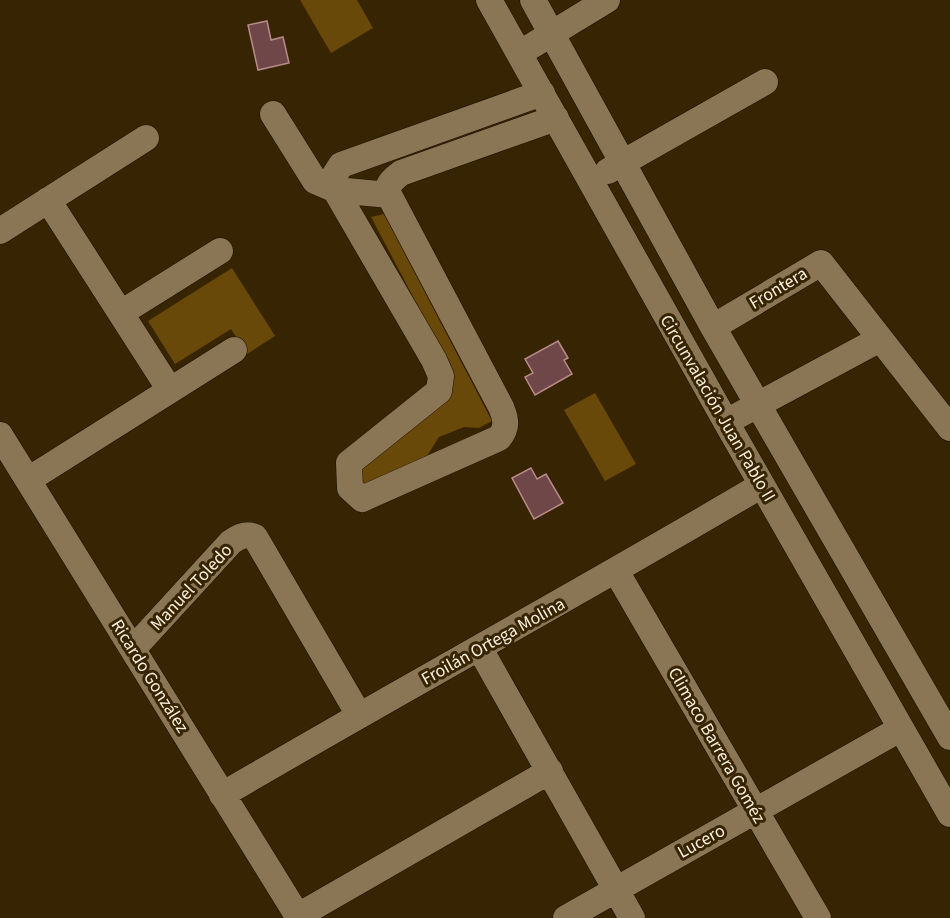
<svg xmlns="http://www.w3.org/2000/svg" width="950" height="918" viewBox="0 0 950 918" font-family="'Source Sans 3',sans-serif">
	<rect width="100%" height="100%" fill="#362403"/>
	<path fill="#684909" d="M300,0H357L373,28L331,53Z
		M384,214L492,421L479,428L464,427L439,437L427,456L366,488L358,484L360,470L448,396L446,359L371,217Z
		M232,268L275,336L247,354L231,329L175,364L148,321Z
		M595,393L636,464L605,481L564,410Z"/>
	<path fill="#6f4748" stroke="#b78b8a" stroke-width="1.5" d="M267,21L271,40L283,37L289,63L258,70L248,25Z
		M558,341L568,358L564,360L572,374L535,395L525,377L533,373L525,359Z
		M531,468L537,479L546,474L563,503L534,519L512,478Z"/>
	<g fill="none" stroke-linecap="round" stroke-linejoin="round">
		<g stroke="#1b0e00" stroke-width="27">
			<path id="minor" d="M489,0L726,422L950,814
				M533,0L713,327L950,737
				M520,53L607,0
				M542,93L341,165L334,176V188L434,360L441,376L439,391L349,463L350,488L362,499L499,438C508,427 506,419 501,407L387,191C389,182 394,179 401,173L556,118
				M273,114L315,181L336,190L389,195
				M608,171L765,82
				M48,200L170,390
				M0,231L146,138
				M121,313L220,251
				M713,327L821,263L950,428
				M726,422L880,339
				M0,435L299,918
				M28,480L234,350
				M616,571L818,918
				M133,649L231,542C238,537 247,533 255,537L359,715
				M480,649L632,918
				M222,795C401,690 583,591 762,485
				M298,916L550,771
				M566,918L900,729"/>
		</g>
		<use href="#minor" stroke="#8a7554" stroke-width="26"/>
	</g>
	<g text-anchor="middle" stroke-width="6" stroke-linejoin="round" paint-order="stroke">
		<g font-size="18" fill="#f9eedb" stroke="#362403">
			<text transform="translate(778 288) rotate(-31)" y="6">Frontera</text>
			<text transform="translate(718 408) rotate(60)" y="6">Circunvalación Juan Pablo II</text>
			<text transform="translate(191 587) rotate(-47)" y="6">Manuel Toledo</text>
			<text transform="translate(493 641) rotate(-29)" y="6">Froilán Ortega Molina</text>
			<text transform="translate(150 676) rotate(58)" y="6">Ricardo González</text>
			<text transform="translate(717 745) rotate(60)" y="6">Climaco Barrera Goméz</text>
			<text transform="translate(701 841) rotate(-29)" y="6">Lucero</text>
		</g>
	</g>
</svg>
